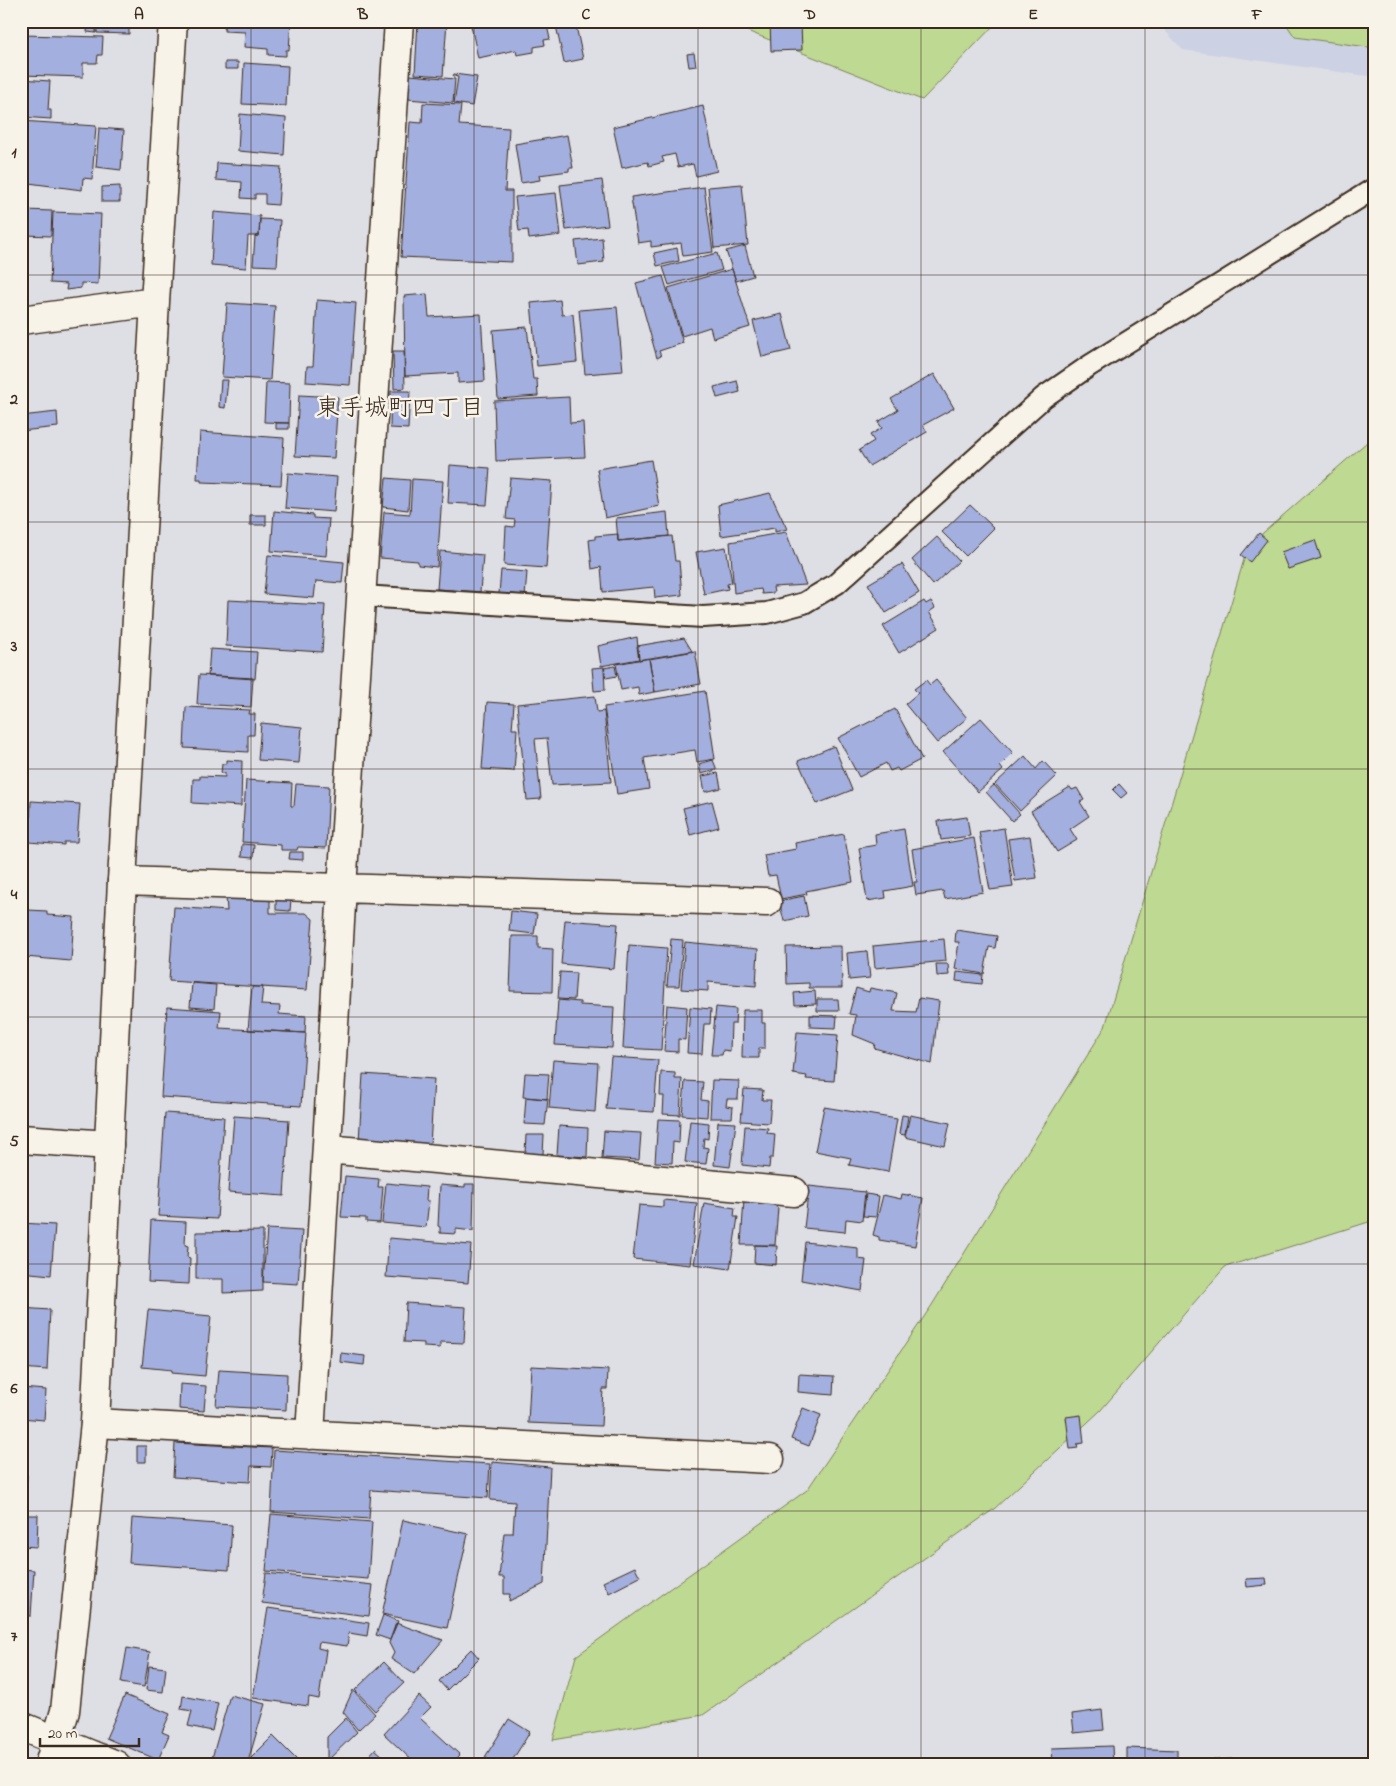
<svg xmlns="http://www.w3.org/2000/svg" width="1396" height="1786" viewBox="0 0 1396 1786" font-family="'Indie Flower','Klee One',sans-serif">
	<rect width="100%" height="100%" fill="#dedfe5"/>
	<filter id="ink" filterUnits="userSpaceOnUse"><feTurbulence type="fractalNoise" baseFrequency=".02" numOctaves="2"/><feDisplacementMap in="SourceGraphic" scale="10" xChannelSelector="R" yChannelSelector="G"/><feConvolveMatrix kernelMatrix="1 2 1 2 8 2 1 2 1" color-interpolation-filters="sRGB"/></filter>
	<g filter="url(#ink)">
		<path fill="#ccd1e3" d="M1156,21H1375V77L1183,50Z"/>
		<path fill="#bed991" stroke="#7c8258" d="M742,21H998L922,100L747,31Z
			M1284,21H1375V48L1295,37Z
			M1375,435V1220L1225,1267L1100,1411L994,1509L703,1715L553,1740L576,1656L807,1490L932,1305L1105,1027L1248,546Z"/>
		<path fill="#a3afdf" stroke="#3b2a1e" d="M88,21H96V33L87,32Z
			M97,21L129,23V34L97,33Z
			M225,21H291L289,50H286V56L268,55V49L244,47L245,32L224,31Z
			M418,21H447L443,76L415,74Z
			M470,21H546L550,39L544,40L545,45L534,47V52L517,55L516,50L478,58Z
			M555,21H575L583,59L564,63Z
			M770,21H817L818,24H801L802,50L771,51Z
			M22,35L103,37L102,55H98L97,63H83V77L21,75Z
			M694,53L696,66L689,67L687,54Z
			M225,62H238V69H225Z
			M244,63L288,66L286,106L242,104Z
			M454,74L477,77L472,106L454,103L458,77L453,76Z
			M410,75L455,79L453,103L408,99Z
			M21,79L50,81L48,110H51V119L21,117Z
			M423,103L461,105L459,125L509,128L505,191H512V262L401,257L410,122L422,123Z
			M703,106L717,171L696,176L693,164L678,167L675,154L662,157L664,162L649,166L648,162L622,168L613,127Z
			M240,114L286,118L284,155L238,151Z
			M21,121L96,126L92,179L83,178L82,190L21,182Z
			M99,128L124,130L121,170L96,167Z
			M567,135L573,168H569V171L539,175L540,180L521,183L515,144Z
			M217,163L281,167L278,205L265,204V194H255V199L241,198L242,182L216,180Z
			M602,180L608,225L566,230L560,185Z
			M742,184L748,245L714,248L708,187Z
			M120,186V202H102V187Z
			M704,187L713,252L683,256L681,243L651,247V241L638,243L631,197Z
			M556,193L561,235L529,239L528,230L519,231L515,197Z
			M25,210L52,211L51,236L25,235Z
			M53,212L101,214L98,284L81,283V288L66,290L67,284L50,283Z
			M214,212L260,216L259,236H248L246,268L211,265Z
			M260,219L280,220L277,266L253,265L255,236H259Z
			M602,238L604,262L578,265L575,241Z
			M745,246L753,276L736,281L726,251Z
			M677,248L679,261L657,266L654,253Z
			M717,253L722,270L669,285L663,267Z
			M732,269L750,327L713,338L710,327L682,336L668,288Z
			M663,276L683,343L659,351L661,356L657,358L636,283Z
			M427,294L429,317L481,314L485,381L458,383V373L405,376L404,296Z
			M317,300L356,303L350,385L306,382L307,366H313Z
			M560,300L562,315L573,314L577,362L537,366L531,303Z
			M227,303L275,306L270,380L222,377Z
			M617,307L623,371L585,374L579,310Z
			M782,314L791,350L762,357L753,321Z
			M527,327L533,379H537L538,396L498,399L493,330Z
			M393,351H404L405,388L394,389Z
			M934,374L954,408L923,425L927,432L869,466L859,450L874,441L870,435L882,428L878,422L898,410L891,399Z
			M221,380H228L225,408L219,407Z
			M737,381L740,392L717,398L714,387Z
			M266,382L290,383L289,423L264,422Z
			M391,391H410L408,429L390,428Z
			M299,395L338,397L334,458L295,456Z
			M569,397L570,423L583,422L585,457L496,461L494,401Z
			M57,412L58,427L21,431V416Z
			M276,423H289V429H276Z
			M200,432L284,438L281,485L201,482V479H197Z
			M651,460L659,506L605,518L597,469Z
			M450,465L490,468L487,505L448,503Z
			M288,473L337,477L334,512L285,508Z
			M386,478L410,480L408,510L383,507Z
			M510,478L552,481L546,568L504,565L506,526L514,527L515,520L506,519Z
			M412,479L443,481L437,567L418,565V561L380,558L384,512L410,514Z
			M770,493L787,529L775,532V528L721,536L718,505Z
			M970,505L994,528L966,556L942,532Z
			M274,511L313,515V518L329,519L326,556L271,551Z
			M667,512L669,536L618,541L616,518Z
			M250,515H266V525H250Z
			M786,532L806,585L773,587L774,593L762,594L761,589L734,593L730,542Z
			M1259,533L1267,540L1250,562L1241,555Z
			M618,534V541L672,536L675,561H679L682,595L655,598L654,587L603,592L601,567L592,569L589,540L595,539V536Z
			M937,537L959,561L933,585L912,560Z
			M1315,540L1321,558L1288,569L1281,552Z
			M726,547L732,583L727,584L728,589L704,594L696,552Z
			M440,551L483,555L480,592L437,589Z
			M268,555L344,562L342,583L316,581L314,598L264,594Z
			M902,564L919,593L886,613L868,584Z
			M501,570L527,572L525,597L499,594Z
			M228,600L325,605L322,652L226,646Z
			M924,601L926,604L931,601L935,608L929,612L939,628L899,653L883,626Z
			M637,637L639,659L601,666L598,646Z
			M684,638L692,651L639,660L637,646Z
			M210,649L257,652L255,679L208,676Z
			M695,651L701,684L655,692L649,659Z
			M649,658L655,692L639,695L638,687L621,690L616,664Z
			M615,666L617,676L606,678L604,668Z
			M604,667L605,690L594,691L592,668Z
			M199,675L253,678L251,707L197,704Z
			M926,680L930,685L936,680L967,718L937,743L905,704L918,693L914,689Z
			M705,691L715,759L697,762L695,750L644,758L649,789L617,794L604,707Z
			M595,696L597,712L604,711L611,782L552,785L547,738L535,739L541,799L527,800L517,704Z
			M487,702L514,704L512,729H517L514,771L482,769Z
			M186,707L250,710L249,714H255L254,735H248V752L184,748Z
			M895,709L922,759L899,771L897,768L890,771L886,763L859,777L838,738Z
			M981,718L1013,753L1000,766L1003,770L978,792L943,752Z
			M261,723L302,727L299,763L258,760Z
			M834,746L852,790L817,804L798,761Z
			M1025,756L1036,769L1043,761L1057,776L1020,811L995,784Z
			M227,760L242,761L241,806L192,803L193,779H200V776L225,777V773H221L222,764H227Z
			M713,760L717,770L701,774L699,764Z
			M718,773L721,788L705,792L702,776Z
			M246,780L292,783L291,806H294L296,784L329,786L326,848L298,847L297,850H281V845L242,842Z
			M1119,784L1127,793L1121,798L1113,790Z
			M994,785L1020,814L1012,821L986,792Z
			M1070,787L1072,790L1077,788L1084,800L1080,802L1089,816L1070,829L1077,840L1057,852L1031,811Z
			M21,800H26L24,837H21Z
			M31,801L80,804L77,842H64V845L29,842Z
			M712,801L719,827L690,835L683,808Z
			M967,817L970,836L941,840L938,821Z
			M1004,828L1013,887L990,890L979,832Z
			M904,829L913,886L885,891L886,898L867,901L859,848L876,845L875,834Z
			M844,834L853,882L806,891L807,894L781,899L776,875L768,876L764,855L796,849L795,843Z
			M1030,836L1037,878L1015,881L1008,839Z
			M974,838L983,892L945,899L943,891L916,895L914,882H917L912,849Z
			M242,844L254,845L253,858L241,857Z
			M290,852H303V860L289,859Z
			M226,896L270,897V913H306L313,919L307,990L169,981L174,907L227,911Z
			M804,896L808,916L784,921L779,901Z
			M276,898L291,899L290,911L276,910Z
			M28,910L47,911V915L74,917L71,961L25,957Z
			M511,911L537,914L534,934L509,931Z
			M565,920L618,924L614,969L561,964Z
			M956,930L997,936L995,948L989,947L984,974L955,969L959,942H955Z
			M512,936H538V948L553,949L552,992L510,991Z
			M671,939L683,940L679,986H667Z
			M944,939L946,961L875,968L873,946Z
			M685,942L758,949L756,986L708,982V991L681,989Z
			M629,945L667,948L661,1050L623,1048Z
			M841,946L842,988H809V983L787,984L786,947Z
			M867,951L870,978L849,980L847,953Z
			M936,964H948L949,975L937,976Z
			M560,972L576,973L574,1000L558,999Z
			M957,972L983,975L982,984L956,981Z
			M192,983L216,985L214,1009L190,1007Z
			M252,987H263L261,1005L280,1006L279,1014L306,1016L305,1033L248,1030Z
			M856,988L869,992L870,988L897,993L893,1011L916,1012L919,998L939,1001L932,1064L874,1048L875,1044L853,1035L856,1015L849,1014Z
			M815,991L816,1004L795,1005L794,993Z
			M817,999H838L839,1011H817Z
			M558,1000L580,1002V1005L614,1007L612,1048L555,1045Z
			M667,1005L687,1007L685,1040L678,1039V1052L664,1051Z
			M167,1007L221,1011L219,1028L306,1033L301,1106L161,1097Z
			M690,1007L711,1009L710,1024H704L702,1054L687,1053Z
			M716,1007L736,1009L735,1024H731L730,1051L723,1050L722,1055H711Z
			M743,1010H762V1023H765V1048H759V1058H742Z
			M810,1015L837,1016L836,1028L810,1027Z
			M797,1032L838,1035L834,1081L806,1079L807,1076L793,1074Z
			M611,1057L658,1060L654,1112L606,1109Z
			M553,1060L598,1063L595,1112L549,1108Z
			M661,1072L675,1073V1079H682L680,1115L663,1114L664,1096H660Z
			M525,1073L549,1074L547,1099L523,1097Z
			M363,1074L434,1079L430,1146L359,1141Z
			M712,1080L739,1081L738,1099H727L726,1106L733,1107L732,1118H710Z
			M685,1081L703,1082L701,1100L708,1101L707,1117L682,1115Z
			M744,1089L763,1090L762,1100H771L769,1123L741,1121Z
			M526,1097L548,1099L545,1125L524,1124Z
			M824,1107L897,1119L888,1172L849,1165L851,1158L815,1151Z
			M165,1113L224,1117L217,1219L158,1216Z
			M902,1115L908,1116L905,1135L899,1134Z
			M910,1115L950,1123L945,1146L905,1137Z
			M234,1116L289,1120L284,1196L228,1192Z
			M658,1119L680,1120L679,1143L673,1142L672,1163L655,1162Z
			M690,1121L709,1123L708,1139L704,1138L703,1147L708,1148L706,1164L685,1162Z
			M718,1122L736,1123L730,1167L714,1165Z
			M559,1126L588,1128L587,1157L557,1155Z
			M745,1126L768,1128L767,1133L775,1134L773,1158H770L769,1168L742,1165Z
			M604,1131L641,1133L639,1160L602,1158Z
			M526,1135H544L543,1154H525Z
			M345,1176L379,1179L378,1187H383L380,1223L366,1222V1218L341,1217Z
			M386,1183L427,1187L426,1201H429L426,1227L382,1223Z
			M465,1184H474L473,1231L456,1229V1234L440,1233V1227L438,1226L440,1185L465,1187Z
			M809,1186L865,1192L862,1221L846,1219L845,1232L804,1228Z
			M866,1194L879,1196L876,1217L863,1216Z
			M902,1194L923,1198L915,1246L879,1240V1237L873,1235L883,1195L901,1199Z
			M744,1198L767,1200L778,1208L775,1245H741Z
			M663,1200L697,1203L690,1265L633,1259L639,1205L663,1207Z
			M704,1203L735,1208L734,1217H738L730,1269L694,1264Z
			M151,1220L186,1222L185,1245L188,1246L187,1257L190,1258L189,1284L148,1282Z
			M21,1223L55,1225L51,1275L21,1272Z
			M267,1229L302,1231L298,1284L263,1282Z
			M263,1231V1291L223,1293V1279H196V1232Z
			M389,1238L471,1245L468,1283L386,1277Z
			M805,1242L858,1248V1259L866,1260L862,1291L801,1280Z
			M755,1245L777,1246L776,1265L754,1263Z
			M406,1303L466,1307L464,1343L440,1342V1348L424,1347V1343L404,1342Z
			M21,1308L50,1310L47,1370L21,1368Z
			M148,1310L211,1316L205,1376L171,1373L172,1370L142,1367Z
			M341,1353L365,1356L364,1365L340,1362Z
			M531,1366L608,1370L607,1389H603L601,1426L528,1423Z
			M219,1370L287,1374L286,1410L216,1406Z
			M799,1374L834,1376L833,1395L798,1392Z
			M180,1384L206,1386L204,1411L179,1409Z
			M21,1388L46,1390L44,1420L21,1418Z
			M803,1408L821,1415L809,1446L791,1439Z
			M1081,1415L1084,1443L1077,1444L1078,1448L1070,1449L1066,1417Z
			M21,1421H25L22,1475H27L26,1491H21Z
			M175,1443L272,1448L271,1467L251,1466L250,1482L173,1477Z
			M137,1446H146V1462H137Z
			M274,1450L490,1464L488,1498L371,1490L369,1519L271,1512Z
			M492,1462L550,1467L544,1584L509,1601L510,1594H504V1577H499L504,1533H513L515,1502L490,1500Z
			M271,1514L372,1522L368,1579L266,1571Z
			M21,1515H38L37,1547L21,1546Z
			M132,1518L232,1525L229,1570L129,1563Z
			M403,1520L468,1534L447,1628L382,1614Z
			M635,1567L640,1577L609,1593L603,1582Z
			M21,1569L34,1570L31,1616H21Z
			M266,1573L373,1585L369,1616L262,1603Z
			M1266,1578L1267,1585L1247,1587L1246,1579Z
			M268,1608L369,1623L367,1636L349,1633L347,1646L319,1642L318,1648L326,1650L319,1699L309,1697L308,1706L253,1698Z
			M383,1615L398,1621L390,1640L376,1635Z
			M396,1623L443,1640L414,1674L391,1659L394,1653L389,1643Z
			M127,1648L150,1652L144,1687L121,1683Z
			M471,1649L479,1658L447,1690L439,1681Z
			M384,1662L404,1683L375,1711L355,1690Z
			M149,1666L166,1668L163,1692L146,1690Z
			M353,1690L375,1714L358,1730L343,1712Z
			M125,1695L170,1714L162,1732L169,1735L158,1760L106,1738Z
			M230,1695L265,1704L247,1765H210Z
			M183,1696L218,1703L212,1731L188,1726L192,1711L181,1709Z
			M419,1696L431,1707L420,1718L460,1755L450,1765H417L384,1734Z
			M1102,1710L1104,1730L1074,1733L1072,1714Z
			M346,1718L357,1732L327,1761V1737Z
			M509,1719L530,1732L510,1764L501,1759L496,1765L485,1757Z
			M273,1736L302,1765H250L251,1758Z
			M1112,1746L1113,1765H1053L1052,1748Z
			M1127,1748L1177,1750V1765H1127Z
			M375,1749L393,1765H361Z
			M1249,1758V1765H1184V1762Z"/>
		<g fill="none" stroke-linecap="round" stroke-linejoin="round">
			<g stroke="#3b2a1e" stroke-width="24">
				<path id="service" d="M362,596L703,617L767,613L804,603L836,584L1044,397L1089,366L1375,188"/>
			</g>
			<g stroke="#3b2a1e" stroke-width="31">
				<path id="minor" d="M122,881L767,902
					M21,1139L109,1145
					M327,1149L794,1192
					M95,1423L770,1459
					M310,1435L342,888L399,21
					M21,1726L116,1765"/>
			</g>
			<g stroke="#3b2a1e" stroke-width="31">
				<path id="tertiary" d="M21,320L155,302
					M49,1765L65,1711L95,1423L122,881L155,302L173,21"/>
			</g>
			<use href="#service" stroke="#f7f3e8" stroke-width="20"/>
			<use href="#minor" stroke="#f7f3e8" stroke-width="28"/>
			<use href="#tertiary" stroke="#f7f3e8" stroke-width="28"/>
		</g>
	</g>
	<path fill="none" stroke="#3b2a1e" stroke-width="1" stroke-opacity="0.55" d="M251,21V1765M474,21V1765M698,21V1765M921,21V1765M1145,21V1765M21,275H1375M21,522H1375M21,769H1375M21,1017H1375M21,1264H1375M21,1511H1375"/>
	<g text-anchor="middle" stroke-width="5" stroke-linejoin="round" paint-order="stroke">
		<g font-size="24" fill="#3b2a1e" stroke="#f7f3e8">
			<text x="400" y="415">東手城町四丁目</text>
		</g>
	</g>
	<rect width="1396" height="1786" fill="none" stroke="#f7f3e8" stroke-width="55"/>
	<path d="M40 1738v8h99v-8" fill="none" stroke="#3b2a1e" stroke-width="2.5"/>
	<text x="48" y="1738" font-size="15" fill="#3b2a1e" stroke="#f7f3e8" stroke-width="4" paint-order="stroke">20 m</text>
	<rect x="28" y="28" width="1340" height="1730" fill="none" stroke="#3b2a1e" stroke-width="2"/>
	<g font-size="16" text-anchor="middle" font-weight="bold" fill="#3b2a1e">
		<text x="139" y="19">A</text>
		<text x="363" y="19">B</text>
		<text x="586" y="19">C</text>
		<text x="810" y="19">D</text>
		<text x="1033" y="19">E</text>
		<text x="1257" y="19">F</text>
		<text x="14" y="157">1</text>
		<text x="14" y="404">2</text>
		<text x="14" y="651">3</text>
		<text x="14" y="899">4</text>
		<text x="14" y="1146">5</text>
		<text x="14" y="1393">6</text>
		<text x="14" y="1641">7</text>
	</g>
</svg>
